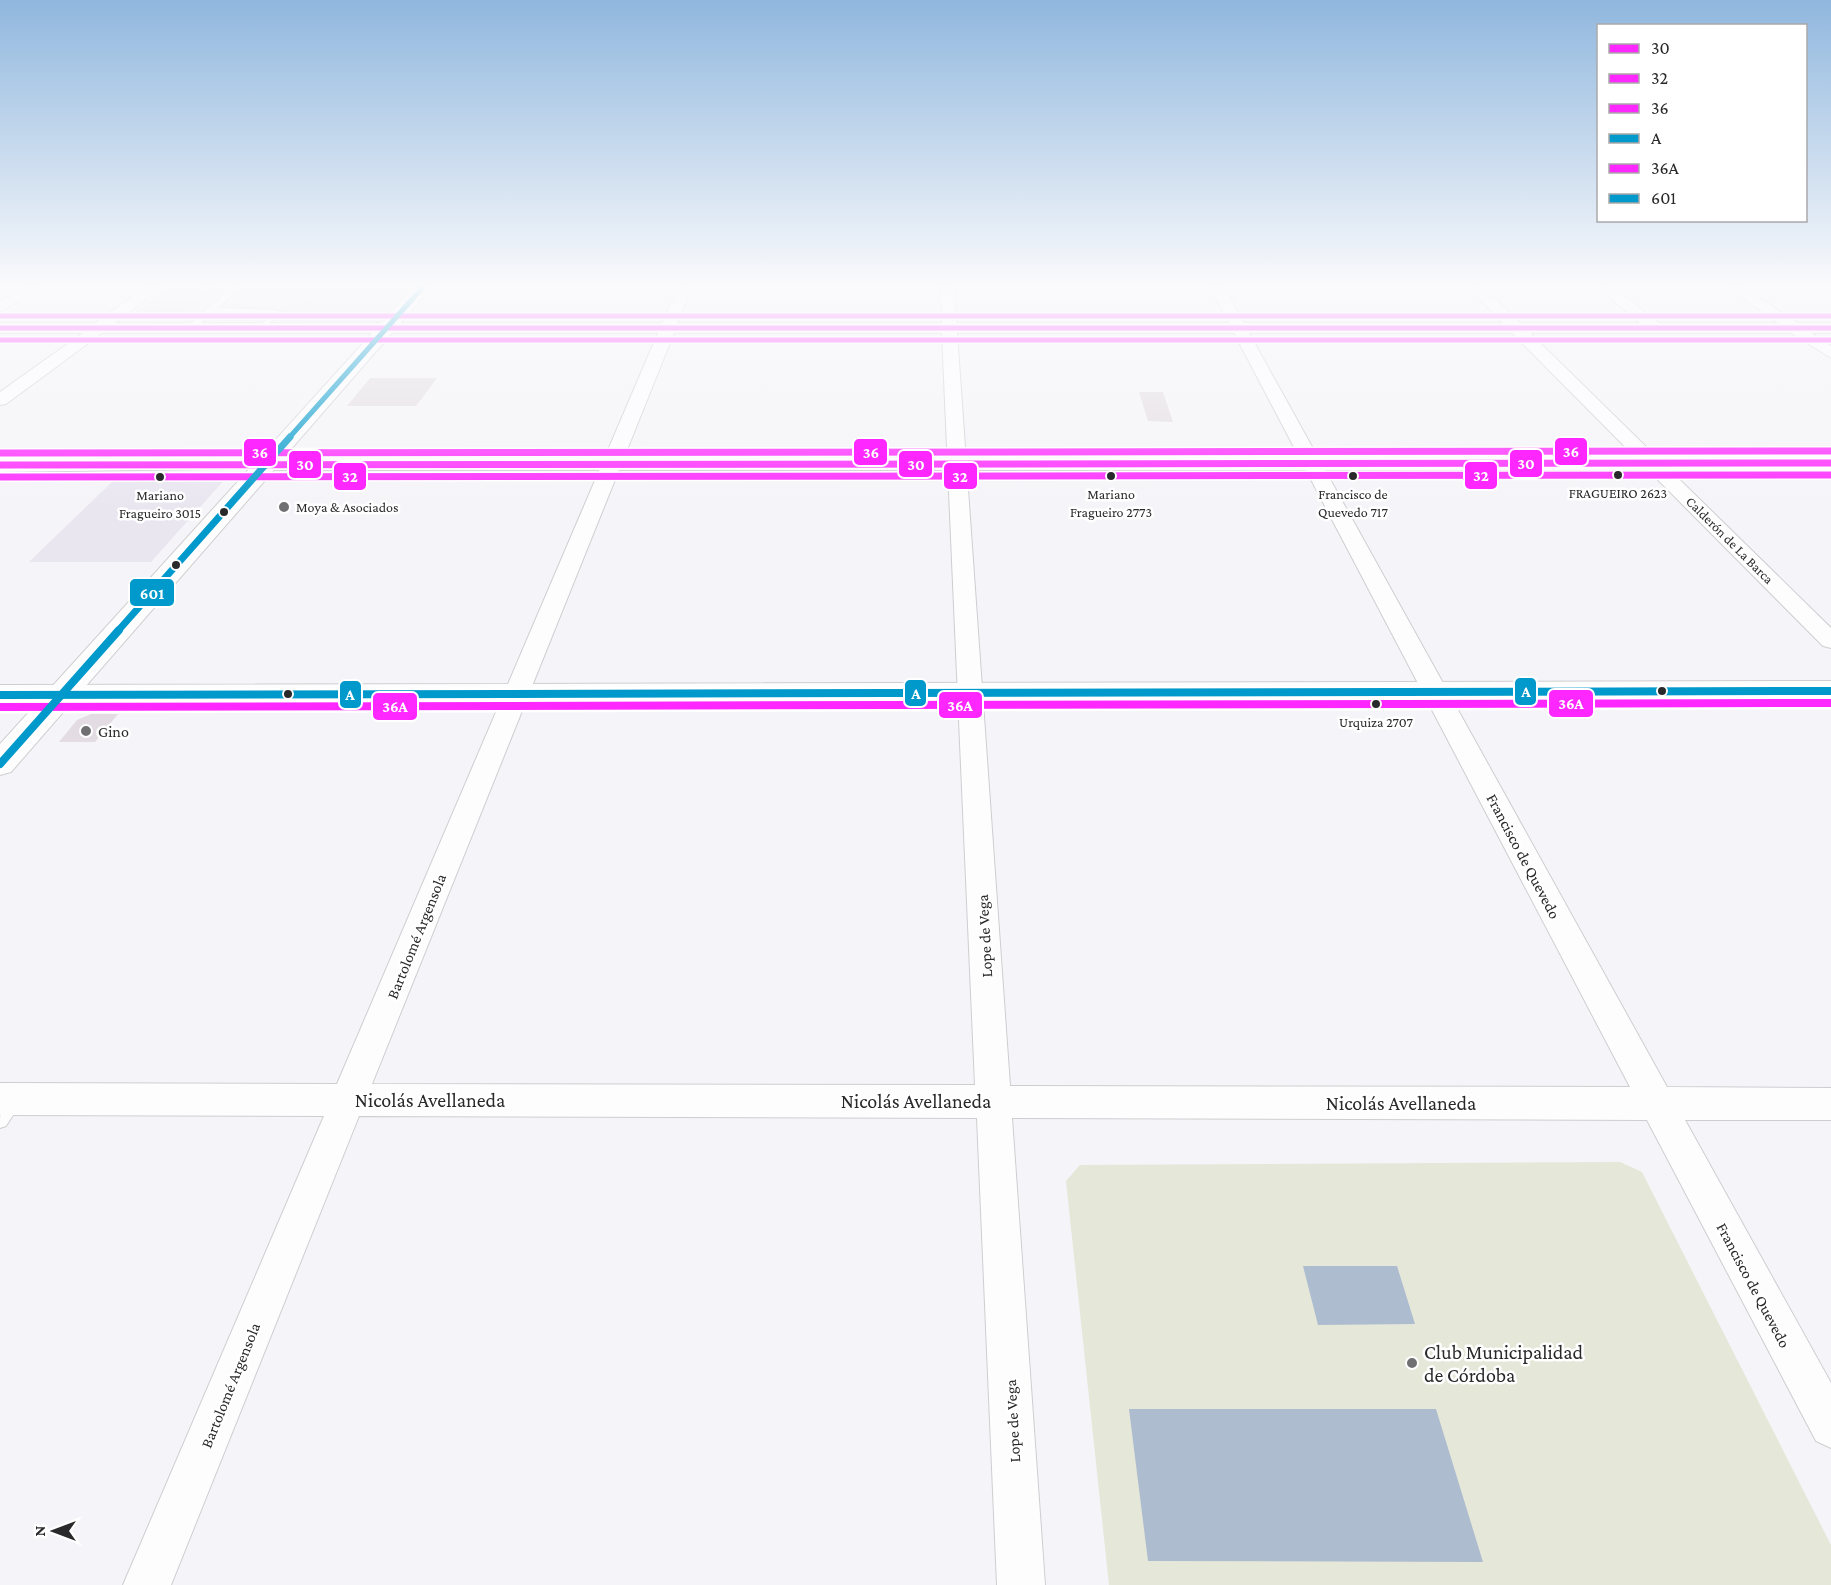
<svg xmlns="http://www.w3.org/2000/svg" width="1831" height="1585" viewBox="0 0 1831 1585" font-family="'Crimson Pro',serif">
	<rect width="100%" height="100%" fill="#f5f4f8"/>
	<path fill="#e9e6f0" d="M169,287H412L379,322L124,320Z
		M226,478L151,562H29L115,479Z"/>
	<path fill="#e5e7d9" d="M1620,1162L1642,1172L1831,1545V1585H1109L1066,1181L1080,1165Z"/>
	<path fill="#adbccf" d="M1303,1266H1397L1415,1324L1318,1325Z
		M1129,1409H1436L1483,1562L1148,1561Z"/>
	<path fill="#e3dce2" d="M167,297H204L179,317H141Z
		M370,378H437L416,406H347Z
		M1139,392H1163L1173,422L1148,421Z
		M91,714H118L95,742H59L77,720Z"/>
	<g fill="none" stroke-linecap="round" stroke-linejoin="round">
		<g stroke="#ceced1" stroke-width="2">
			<path id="lane" d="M205,287H213L205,292L201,290Z
				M232,287H240L218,308L277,310L281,312L262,330L258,328L271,314L214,312L193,330H187V326Z
				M14,1092L20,1094L23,1100L6,1126L0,1128C0,1114 0,1098 14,1092Z"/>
		</g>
		<g stroke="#ceced1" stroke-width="2">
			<path id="street" d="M24,287H41L0,312V302Z
				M146,287H162L115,323H662L678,287H692L677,323H942L940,287H954L957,323H1229L1210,287H1224L1244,323H1503L1468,287H1483L1520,323H1640L1597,287H1613L1659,323H1778L1727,287H1743L1798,323H1831V333H1811L1831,346V358L1791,333H1530L1831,628V648L1823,646L1512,333H1249L1667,1087L1831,1088V1120H1685L1831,1383V1448L1816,1441L1647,1120L1012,1118L1045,1585H997L977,1118L359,1116L171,1585H123L324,1116L0,1115V1083L337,1084L658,333H102L6,404L0,405V392L83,333H0V323H95ZM674,333H942L975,1085L372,1084ZM957,333H1234L1630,1087L1010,1086Z"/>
		</g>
		<g stroke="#ceced1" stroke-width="2">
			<path id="secondary" d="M268,456L276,458L279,463L276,468L0,472V458Z
				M1831,681V701L0,705V685Z"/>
		</g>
		<g stroke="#ceced1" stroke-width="2">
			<path id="primary" d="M414,287H432L285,456H1831V470H274L11,772L0,775V744Z"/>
		</g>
		<path stroke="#dbdadb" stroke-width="2" stroke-dasharray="1 3" stroke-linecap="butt" d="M300,310L316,295"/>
		<use href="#lane" fill="#fefdfe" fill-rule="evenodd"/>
		<use href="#street" fill="#fefdfe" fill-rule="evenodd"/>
		<use href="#secondary" fill="#fefdfe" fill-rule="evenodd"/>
		<use href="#primary" fill="#fefdfe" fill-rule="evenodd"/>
		<g stroke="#fff" stroke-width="8">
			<path id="bus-1-far1" d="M0,328H1831"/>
		</g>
		<g stroke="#fff" stroke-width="10">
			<path id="bus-1" d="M0,465L1831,463"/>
		</g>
		<g stroke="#fff" stroke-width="8">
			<path id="bus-2-far1" d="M0,340H1831"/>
		</g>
		<g stroke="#fff" stroke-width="10">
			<path id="bus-2" d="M0,477L1831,475"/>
		</g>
		<g stroke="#fff" stroke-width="8">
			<path id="bus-3-far1" d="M0,316H1831"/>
		</g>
		<g stroke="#fff" stroke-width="10">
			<path id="bus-3" d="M0,453L1831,451"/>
		</g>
		<g stroke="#fff" stroke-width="13">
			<path id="bus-4" d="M0,695L1831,691"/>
		</g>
		<g stroke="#fff" stroke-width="13">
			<path id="bus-5" d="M0,707L1831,703"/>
		</g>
		<g stroke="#fff" stroke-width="8">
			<path id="bus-6-far2" d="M288,439L423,287"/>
		</g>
		<g stroke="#fff" stroke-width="10">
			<path id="bus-6-far1" d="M117,632L290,437"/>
		</g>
		<g stroke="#fff" stroke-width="13">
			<path id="bus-6" d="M0,764L119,630"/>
		</g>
		<use href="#bus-1-far1" stroke="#fe27ff" stroke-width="5"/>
		<use href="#bus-1" stroke="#fe27ff" stroke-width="7"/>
		<use href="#bus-2-far1" stroke="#fe27ff" stroke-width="5"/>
		<use href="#bus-2" stroke="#fe27ff" stroke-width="7"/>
		<use href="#bus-3-far1" stroke="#fe27ff" stroke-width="5"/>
		<use href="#bus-3" stroke="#fe27ff" stroke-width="7"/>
		<use href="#bus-4" stroke="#0099cb" stroke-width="8"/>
		<use href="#bus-5" stroke="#fe27ff" stroke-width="8"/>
		<use href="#bus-6-far2" stroke="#0099cb" stroke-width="5"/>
		<use href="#bus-6-far1" stroke="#0099cb" stroke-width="7"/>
		<use href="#bus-6" stroke="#0099cb" stroke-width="8"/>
	</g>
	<linearGradient id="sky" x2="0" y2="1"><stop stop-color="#90b7de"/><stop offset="0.56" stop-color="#fafafc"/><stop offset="1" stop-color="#fafafc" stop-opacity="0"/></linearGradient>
	<rect width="1831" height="509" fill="url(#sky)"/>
	<g fill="#29292b" stroke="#fff" stroke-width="2">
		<circle cx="1618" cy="475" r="5"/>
		<circle cx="1111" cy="476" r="5"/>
		<circle cx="1353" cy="476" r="5"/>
		<circle cx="160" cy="477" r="5"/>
		<circle cx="224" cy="512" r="5"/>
		<circle cx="176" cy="565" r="5"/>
		<circle cx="1662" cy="691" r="5"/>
		<circle cx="288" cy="694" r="5"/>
		<circle cx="1376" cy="704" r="5"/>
	</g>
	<g fill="#707073" stroke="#fff" stroke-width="2">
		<circle cx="284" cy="507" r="6"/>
		<circle cx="86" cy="731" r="6"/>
		<circle cx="1412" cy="1363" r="6"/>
	</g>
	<g text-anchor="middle" stroke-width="5" stroke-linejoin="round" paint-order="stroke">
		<g font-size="14" fill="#29292b" stroke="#fff">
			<text x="1618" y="498">FRAGUEIRO 2623</text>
			<text x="1111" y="499">Mariano<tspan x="1111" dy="18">Fragueiro 2773</tspan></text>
			<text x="1353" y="499">Francisco de<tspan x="1353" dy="18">Quevedo 717</tspan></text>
			<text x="160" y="500">Mariano<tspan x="160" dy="18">Fragueiro 3015</tspan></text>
			<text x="1376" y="727">Urquiza 2707</text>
		</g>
		<g font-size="14" fill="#29292b" stroke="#fff" text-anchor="start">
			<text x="296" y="512">Moya &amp; Asociados</text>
		</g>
		<g font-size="14" fill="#29292b" stroke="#fff">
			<text transform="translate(1730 540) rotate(45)" y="5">Calderón de La Barca</text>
		</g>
		<g font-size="16" fill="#29292b" stroke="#fff" text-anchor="start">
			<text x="98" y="737">Gino</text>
		</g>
		<g font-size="16" fill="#29292b" stroke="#fff">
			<text transform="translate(1524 856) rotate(62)" y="6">Francisco de Quevedo</text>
			<text transform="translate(416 936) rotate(-68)" y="6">Bartolomé Argensola</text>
			<text transform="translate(984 936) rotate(-93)" y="6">Lope de Vega</text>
			<text transform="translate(1754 1285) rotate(62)" y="6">Francisco de Quevedo</text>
			<text transform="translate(230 1385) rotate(-68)" y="6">Bartolomé Argensola</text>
			<text transform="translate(1012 1421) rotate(-93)" y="6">Lope de Vega</text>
		</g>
		<g font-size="20" fill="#29292b" stroke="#fff">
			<text x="430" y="1107">Nicolás Avellaneda</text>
			<text x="916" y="1108">Nicolás Avellaneda</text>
			<text x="1401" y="1110">Nicolás Avellaneda</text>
		</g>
		<g font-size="20" fill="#29292b" stroke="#fff" text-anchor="start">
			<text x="1424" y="1359">Club Municipalidad<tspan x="1424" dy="23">de Córdoba</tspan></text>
		</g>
	</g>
	<g stroke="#fff" stroke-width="2">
		<rect x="1554" y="437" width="34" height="29" rx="6" fill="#fe27ff"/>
		<rect x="853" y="438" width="35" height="28" rx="6" fill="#fe27ff"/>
		<rect x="243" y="438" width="34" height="29" rx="6" fill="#fe27ff"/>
		<rect x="1509" y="449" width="34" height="29" rx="6" fill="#fe27ff"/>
		<rect x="898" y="450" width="35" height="28" rx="6" fill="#fe27ff"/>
		<rect x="288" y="450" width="34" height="29" rx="6" fill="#fe27ff"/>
		<rect x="1464" y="461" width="34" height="29" rx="6" fill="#fe27ff"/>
		<rect x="943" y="462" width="35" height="28" rx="6" fill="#fe27ff"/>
		<rect x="333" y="462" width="34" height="29" rx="6" fill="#fe27ff"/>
		<rect x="129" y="578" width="46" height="29" rx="6" fill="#0099cb"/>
		<rect x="1514" y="677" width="23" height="29" rx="6" fill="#0099cb"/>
		<rect x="904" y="679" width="23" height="28" rx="6" fill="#0099cb"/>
		<rect x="339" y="680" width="23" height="29" rx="6" fill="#0099cb"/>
		<rect x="1548" y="689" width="46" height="29" rx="6" fill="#fe27ff"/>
		<rect x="938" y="691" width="45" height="28" rx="6" fill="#fe27ff"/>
		<rect x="372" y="692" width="46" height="29" rx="6" fill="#fe27ff"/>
	</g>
	<g font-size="16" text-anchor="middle" font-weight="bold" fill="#fff">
		<text x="1571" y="457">36</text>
		<text x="871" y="458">36</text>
		<text x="260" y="458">36</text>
		<text x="1526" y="469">30</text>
		<text x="916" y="470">30</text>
		<text x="305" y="470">30</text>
		<text x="1481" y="481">32</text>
		<text x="960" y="482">32</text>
		<text x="350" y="482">32</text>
		<text x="152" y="599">601</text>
		<text x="1526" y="697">A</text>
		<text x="916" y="699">A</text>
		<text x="350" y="700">A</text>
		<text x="1571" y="709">36A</text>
		<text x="960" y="711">36A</text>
		<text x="395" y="712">36A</text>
	</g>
	<rect x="1597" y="24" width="210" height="198" fill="#ffffff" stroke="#a9a9aa" stroke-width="1.5"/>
	<rect x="1609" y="44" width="30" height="9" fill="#fe27ff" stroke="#a9a9aa" stroke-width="1.5"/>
	<text x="1651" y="54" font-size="18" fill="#29292b">30</text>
	<rect x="1609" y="74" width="30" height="9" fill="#fe27ff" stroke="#a9a9aa" stroke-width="1.5"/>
	<text x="1651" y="84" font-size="18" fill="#29292b">32</text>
	<rect x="1609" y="104" width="30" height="9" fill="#fe27ff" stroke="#a9a9aa" stroke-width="1.5"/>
	<text x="1651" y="114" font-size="18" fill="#29292b">36</text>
	<rect x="1609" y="134" width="30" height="9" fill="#0099cb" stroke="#a9a9aa" stroke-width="1.5"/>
	<text x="1651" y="144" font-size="18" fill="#29292b">A</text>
	<rect x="1609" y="164" width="30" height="9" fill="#fe27ff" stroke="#a9a9aa" stroke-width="1.5"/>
	<text x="1651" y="174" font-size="18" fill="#29292b">36A</text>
	<rect x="1609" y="194" width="30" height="9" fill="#0099cb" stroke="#a9a9aa" stroke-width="1.5"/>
	<text x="1651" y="204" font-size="18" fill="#29292b">601</text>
	<g transform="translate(54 1531) rotate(270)" stroke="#ffffff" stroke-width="4.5" paint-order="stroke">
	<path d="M0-4.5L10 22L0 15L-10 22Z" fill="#29292b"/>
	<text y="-9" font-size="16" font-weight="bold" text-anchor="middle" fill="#29292b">N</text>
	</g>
</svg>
